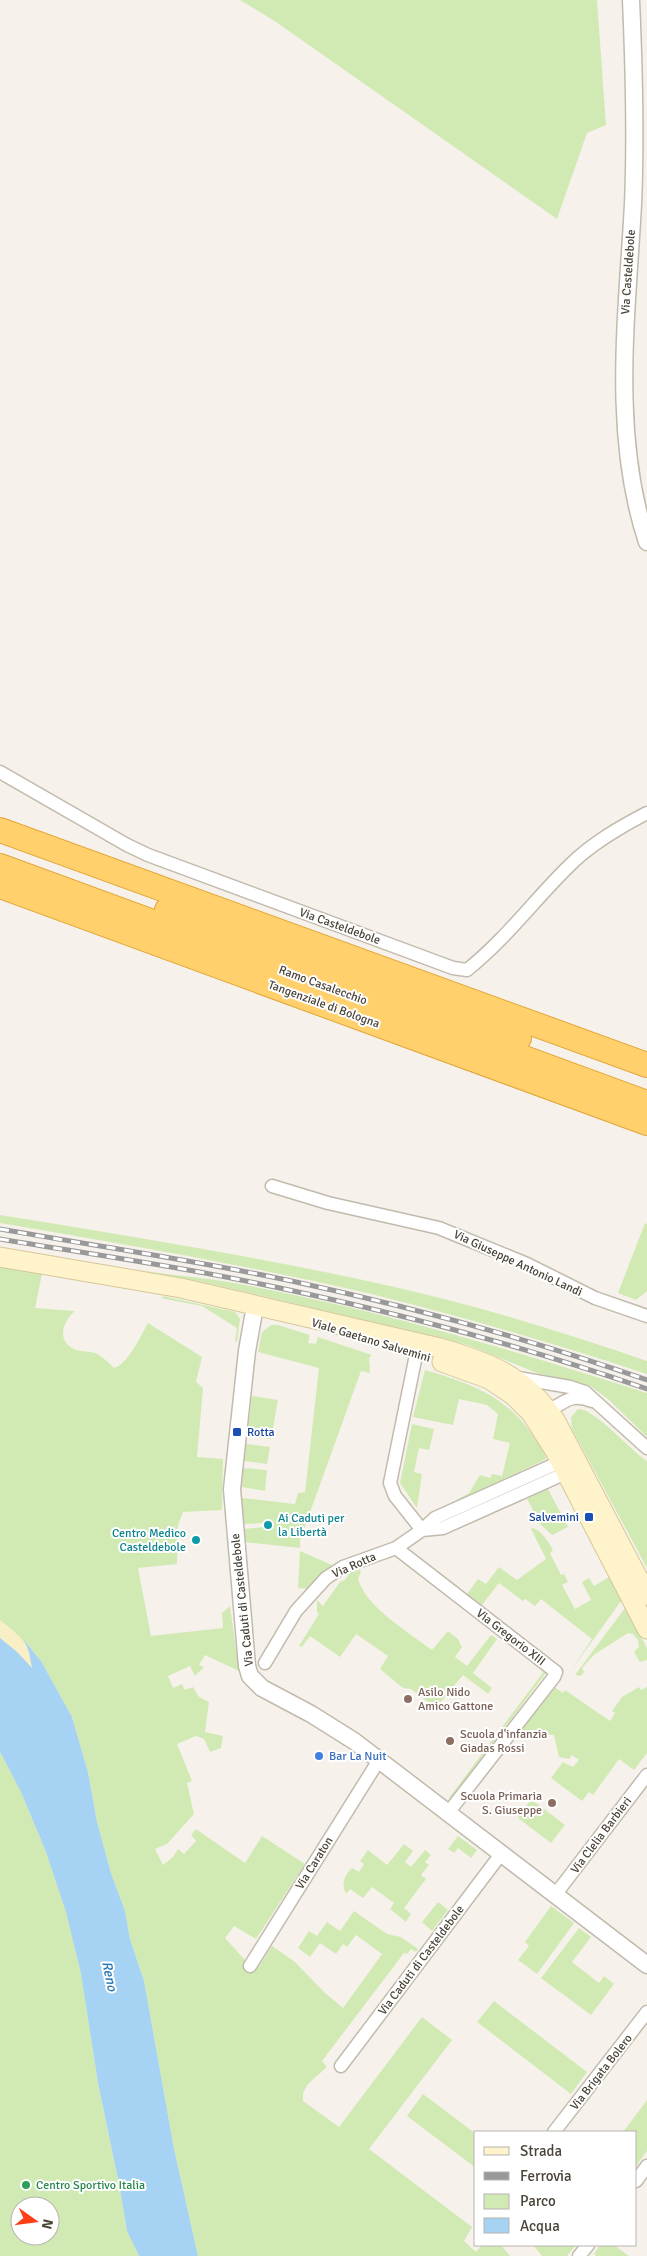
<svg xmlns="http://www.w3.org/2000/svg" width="647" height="2256" viewBox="0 0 647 2256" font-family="Signika,sans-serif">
	<rect width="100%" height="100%" fill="#f6f2eb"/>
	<path fill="#d1eab3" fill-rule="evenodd" d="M240,0H597L606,125L587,133L557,219L276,22Z
		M0,1215C130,1236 261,1257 390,1286C476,1305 563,1332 647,1361V1374C555,1344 462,1316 367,1293C246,1265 123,1244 0,1223Z
		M645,1223L647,1224V1291L636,1300L618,1293Z
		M0,1267L42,1274L35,1308L75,1311C62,1322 56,1342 76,1350C82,1352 89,1351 95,1353C102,1356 109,1363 114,1368C128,1364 141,1335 148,1323L202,1357L196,1382L203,1388L197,1457L223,1459L222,1510L183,1512L178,1525L177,1564L138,1568L151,1636L223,1628L222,1613L230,1606L239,1671L205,1655L199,1665L204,1667L195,1676L190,1666L168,1676L173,1688L182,1684L185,1690L193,1687L199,1697L209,1702L205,1732L223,1736L221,1748L210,1752L204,1739L196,1736L177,1744L192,1781L187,1783L194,1814L167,1844L155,1849L163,1865L173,1857L178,1849L184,1854L196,1841L191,1835L196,1829L245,1863L262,1836L305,1864L256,1939L234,1926L225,1938L244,1959L258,1968L272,1946L295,1962L324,1992L343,2008L382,1954L356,1935L347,1947L343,1944L336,1954L320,1943L310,1957L298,1948L309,1931L317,1936L327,1922L340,1931L354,1911L387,1934L401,1937L418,1949L416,1952L411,1949L407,1954L404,1953L322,2061L327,2067L308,2084L303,2093V2101L339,2127L422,2017L452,2040L369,2149L472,2227L464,2241L476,2252L482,2245H501L510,2256H198L174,2149L144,1981L130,1939L125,1911L111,1873L97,1822L88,1772L72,1717L41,1661L26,1642L31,1668L17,1652L0,1638Z
		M133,1269C167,1275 201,1277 234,1283C374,1308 512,1350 647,1393V1437L608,1399L590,1386L537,1373L468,1345L203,1282Z
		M163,1296L235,1312L240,1319L237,1342L235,1341L237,1328L202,1306L165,1299L162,1298Z
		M271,1325H278L310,1335L308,1343L316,1344L318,1337L372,1355L369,1358L370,1373L361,1371L300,1540V1548L244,1542L243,1529L264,1527L265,1530H270L273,1527L270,1519L265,1520L264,1523L243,1524L242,1498L295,1504L298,1493L305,1492L319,1368L258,1352L262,1332Z
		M425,1370C470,1383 509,1397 535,1439C539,1445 545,1452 546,1459L442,1508L469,1493L480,1475L490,1478L492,1474L502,1476L510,1443L493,1439L498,1414L487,1405L459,1399L453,1425L413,1417Z
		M252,1396L278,1400L271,1439L247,1436Z
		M578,1409C594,1408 631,1451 647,1461V1568L572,1429L571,1417Z
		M412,1424L434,1429L429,1450L419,1448L414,1472L422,1474L417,1508L400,1483Z
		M246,1444L270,1447L267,1464L244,1461Z
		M243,1468L267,1470L265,1491L242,1487Z
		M548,1489L568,1527L552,1535L541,1525L527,1499Z
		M533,1528C543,1532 548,1541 553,1550L550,1553L561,1575L564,1574L568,1582L562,1585L575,1609L591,1600L582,1582L589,1578L594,1586L609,1577L621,1598V1601L570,1672L592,1639L541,1599L535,1606L525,1599L523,1601L499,1583L482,1605L467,1594L478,1579L486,1584L499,1567L517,1580L546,1559L531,1529Z
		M300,1551L332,1565L307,1589L298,1588Z
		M358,1567L361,1572L358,1579C367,1608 407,1631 432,1650L448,1631L458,1639L462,1647L455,1657L467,1666L491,1635L497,1639L473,1673L492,1688L488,1694L463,1675L436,1708L411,1689L403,1688L380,1669L388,1656L356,1634L340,1657L310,1636L302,1647L299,1646L319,1614L317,1612V1600L323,1606L340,1582L345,1580L353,1568Z
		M625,1608L647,1648V1660L640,1662L634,1652L639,1647L638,1640L633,1634L628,1633L595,1654L582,1668L584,1672L581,1676L575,1675Z
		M544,1671L546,1673L451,1798H449Z
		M553,1686L563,1693L565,1690L610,1721L615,1713L612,1711L622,1697L639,1687L641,1690L647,1687V1753L634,1770L619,1759L593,1795L589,1792L582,1801L551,1778L563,1762L573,1767L579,1760L572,1755L569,1759L559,1757L554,1735L525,1732L521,1729Z
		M0,1752L21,1792L46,1852L66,1911L81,1974L98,2083L119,2184L127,2231L139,2256H0ZM20,2206H50V2236H20Z
		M531,1799L565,1825L551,1843L518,1818Z
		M458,1836L477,1850L471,1858L458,1848L454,1853L448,1849Z
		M404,1844L413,1851L405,1862L411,1867L425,1850L431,1855L425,1862L429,1865L421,1875L426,1879L404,1908L411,1914L406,1922L390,1909L394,1903L372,1887L363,1898L350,1889L346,1894C341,1883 344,1876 352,1868L359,1872L364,1864L360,1861L368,1850L387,1865Z
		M438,1902L448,1910L432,1931L422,1922Z
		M551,1906L574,1923L537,1974L518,1960L529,1946L525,1942Z
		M579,1928L591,1937L572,1962L599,1983L604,1976L614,1984L591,2015L541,1978Z
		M494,2001L587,2072L571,2094L477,2022Z
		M423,2094L476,2134V2168L407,2116Z
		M647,2100V2151L636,2166V2132H623Z
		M533,2245H576L567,2256H542Z
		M600,2245H614L629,2256H596L594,2254Z"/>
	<path fill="#f9efc7" d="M0,1620C16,1633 34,1645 32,1668L17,1652L0,1638Z"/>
	<path fill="#a6d3f3" d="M0,1638L17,1652L32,1668L29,1652L24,1640L41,1661L72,1717L88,1772L97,1822L111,1873L125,1911L130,1939L144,1981L174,2149L198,2256H139L127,2231L119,2184L98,2083L81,1974L66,1912L46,1852L21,1792L0,1752Z"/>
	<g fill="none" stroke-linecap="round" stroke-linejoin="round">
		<g stroke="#c2baad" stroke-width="15">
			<path id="minor" d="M0,772L127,845L148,855L453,968L467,970C506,939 535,899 570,865C592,843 620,827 647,813
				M272,1186L328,1203L439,1228L527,1264L595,1298L647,1316
				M518,1378L570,1387L585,1392L647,1448
				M542,1413C563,1407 566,1391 592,1401
				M422,1530L443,1528L566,1473
				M422,1530L435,1518L560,1462
				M396,1548L556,1672L554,1677L448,1813
				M265,1663L296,1611L326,1578L343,1567L396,1548L422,1530L395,1496L390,1483L416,1355
				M555,1895L647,1775
				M250,1966L379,1760
				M341,2066L501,1854
				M554,2132L647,2012
				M636,2181L647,2166
				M579,2256L588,2245"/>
		</g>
		<g stroke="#c2baad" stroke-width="19">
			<path id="tertiary" d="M631,0C634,68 636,136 633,204C627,316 611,434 647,542
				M255,1306L247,1351L232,1489L247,1666L250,1676L262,1688L311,1714L354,1741L647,1965"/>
		</g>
		<g stroke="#d6c79a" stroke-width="21">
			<path id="secondary" d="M0,1257L181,1288L440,1348C489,1362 525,1376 555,1420L647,1595
				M442,1362L489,1379L513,1395L531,1413L555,1451L647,1629"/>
		</g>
		<g stroke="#e2a638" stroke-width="26">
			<path id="motorway" d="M0,830L647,1065
				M0,866L647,1103
				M0,886L647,1123
				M167,910L519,1038"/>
		</g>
		<use href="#minor" stroke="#fff" stroke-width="12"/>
		<use href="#tertiary" stroke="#fff" stroke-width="16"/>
		<use href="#secondary" stroke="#fff3cb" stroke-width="19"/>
		<use href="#motorway" stroke="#ffd06c" stroke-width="24"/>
		<g stroke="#999" stroke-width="5">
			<path id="rail" d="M0,1229C96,1246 192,1260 287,1280C408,1306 530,1339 647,1380
				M0,1239C77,1252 155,1263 231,1278C372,1306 512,1342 647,1389"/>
		</g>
		<use href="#rail" stroke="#fff" stroke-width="3" stroke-dasharray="9" stroke-linecap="butt"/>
	</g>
	<g fill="#1a4fb4" stroke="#fff" stroke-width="2">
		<rect x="232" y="1427" width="10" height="10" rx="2.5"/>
		<rect x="584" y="1512" width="10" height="10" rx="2.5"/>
	</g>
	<g fill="#0f9aa8" stroke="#fff" stroke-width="2">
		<circle cx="268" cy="1525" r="5"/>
		<circle cx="196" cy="1540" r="5"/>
	</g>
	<g fill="#8d6e63" stroke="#fff" stroke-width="2">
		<circle cx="408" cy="1699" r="5"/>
		<circle cx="450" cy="1741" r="5"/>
		<circle cx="552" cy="1803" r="5"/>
	</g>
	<circle fill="#3f7fe0" stroke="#fff" stroke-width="2" cx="319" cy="1756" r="5"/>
	<circle fill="#2e9e5b" stroke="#fff" stroke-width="2" cx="26" cy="2185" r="5"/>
	<g text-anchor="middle" stroke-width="4" stroke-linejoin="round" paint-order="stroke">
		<g font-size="12" fill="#4a4338" stroke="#fff">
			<text transform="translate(628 272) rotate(-86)" y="4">Via Casteldebole</text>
			<text transform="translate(340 926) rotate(20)" y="4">Via Casteldebole</text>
			<text transform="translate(323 985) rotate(20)" y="4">Ramo Casalecchio</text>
			<text transform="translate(324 1004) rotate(20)" y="4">Tangenziale di Bologna</text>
			<text transform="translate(518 1263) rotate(25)" y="4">Via Giuseppe Antonio Landi</text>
			<text transform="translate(371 1340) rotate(17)" y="4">Viale Gaetano Salvemini</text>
			<text transform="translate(354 1565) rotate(-24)" y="4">Via Rotta</text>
			<text transform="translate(242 1600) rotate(-96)" y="4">Via Caduti di Casteldebole</text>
			<text transform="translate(511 1637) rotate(38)" y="4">Via Gregorio XIII</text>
			<text transform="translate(601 1835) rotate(-53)" y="4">Via Clelia Barbieri</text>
			<text transform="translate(314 1863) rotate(-58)" y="4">Via Caraton</text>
			<text transform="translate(421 1960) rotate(-53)" y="4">Via Caduti di Casteldebole</text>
			<text transform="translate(601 2072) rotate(-52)" y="4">Via Brigata Bolero</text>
		</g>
		<g font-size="12" fill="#164399" stroke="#fff" text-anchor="start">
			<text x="247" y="1436">Rotta</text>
			<text x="579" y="1521" text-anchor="end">Salvemini</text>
		</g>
		<g font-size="12" fill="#0d838f" stroke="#fff" text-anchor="start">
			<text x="278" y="1522">Ai Caduti per<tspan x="278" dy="14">la Libertà</tspan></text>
			<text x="186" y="1537" text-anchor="end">Centro Medico<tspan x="186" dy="14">Casteldebole</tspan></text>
		</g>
		<g font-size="12" fill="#785e54" stroke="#fff" text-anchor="start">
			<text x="418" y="1696">Asilo Nido<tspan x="418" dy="14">Amico Gattone</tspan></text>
			<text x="460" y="1738">Scuola d'infanzia<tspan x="460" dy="14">Giadas Rossi</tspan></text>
			<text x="542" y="1800" text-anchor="end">Scuola Primaria<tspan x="542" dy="14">S. Giuseppe</tspan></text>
		</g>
		<g font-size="12" fill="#366cbe" stroke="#fff" text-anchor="start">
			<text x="329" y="1760">Bar La Nuit</text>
		</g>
		<g font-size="12" fill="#27864d" stroke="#fff" text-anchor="start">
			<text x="36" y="2189">Centro Sportivo Italia</text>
		</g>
		<g font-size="14" font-style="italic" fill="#2c78b2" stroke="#fff">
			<text transform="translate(110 1976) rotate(78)" y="5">Reno</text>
		</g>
	</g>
	<rect x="474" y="2131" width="162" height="115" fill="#ffffff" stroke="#b7b4af"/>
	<rect x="484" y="2147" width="25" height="8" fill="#fff3cb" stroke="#b7b4af"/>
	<text x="520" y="2156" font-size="15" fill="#4a4338">Strada</text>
	<rect x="484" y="2172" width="25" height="8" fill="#999999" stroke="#b7b4af"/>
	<text x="520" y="2181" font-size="15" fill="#4a4338">Ferrovia</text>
	<rect x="484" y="2194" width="25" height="15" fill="#d1eab3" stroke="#b7b4af"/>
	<text x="520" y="2206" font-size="15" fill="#4a4338">Parco</text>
	<rect x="484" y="2218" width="25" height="15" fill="#a6d3f3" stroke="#b7b4af"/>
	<text x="520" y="2231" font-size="15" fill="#4a4338">Acqua</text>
	<g transform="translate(35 2221) rotate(104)"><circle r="24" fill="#ffffff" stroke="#b7b4af"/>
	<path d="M0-4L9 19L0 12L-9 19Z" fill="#ff3e18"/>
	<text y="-8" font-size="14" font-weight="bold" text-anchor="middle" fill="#4a4338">N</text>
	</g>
</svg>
